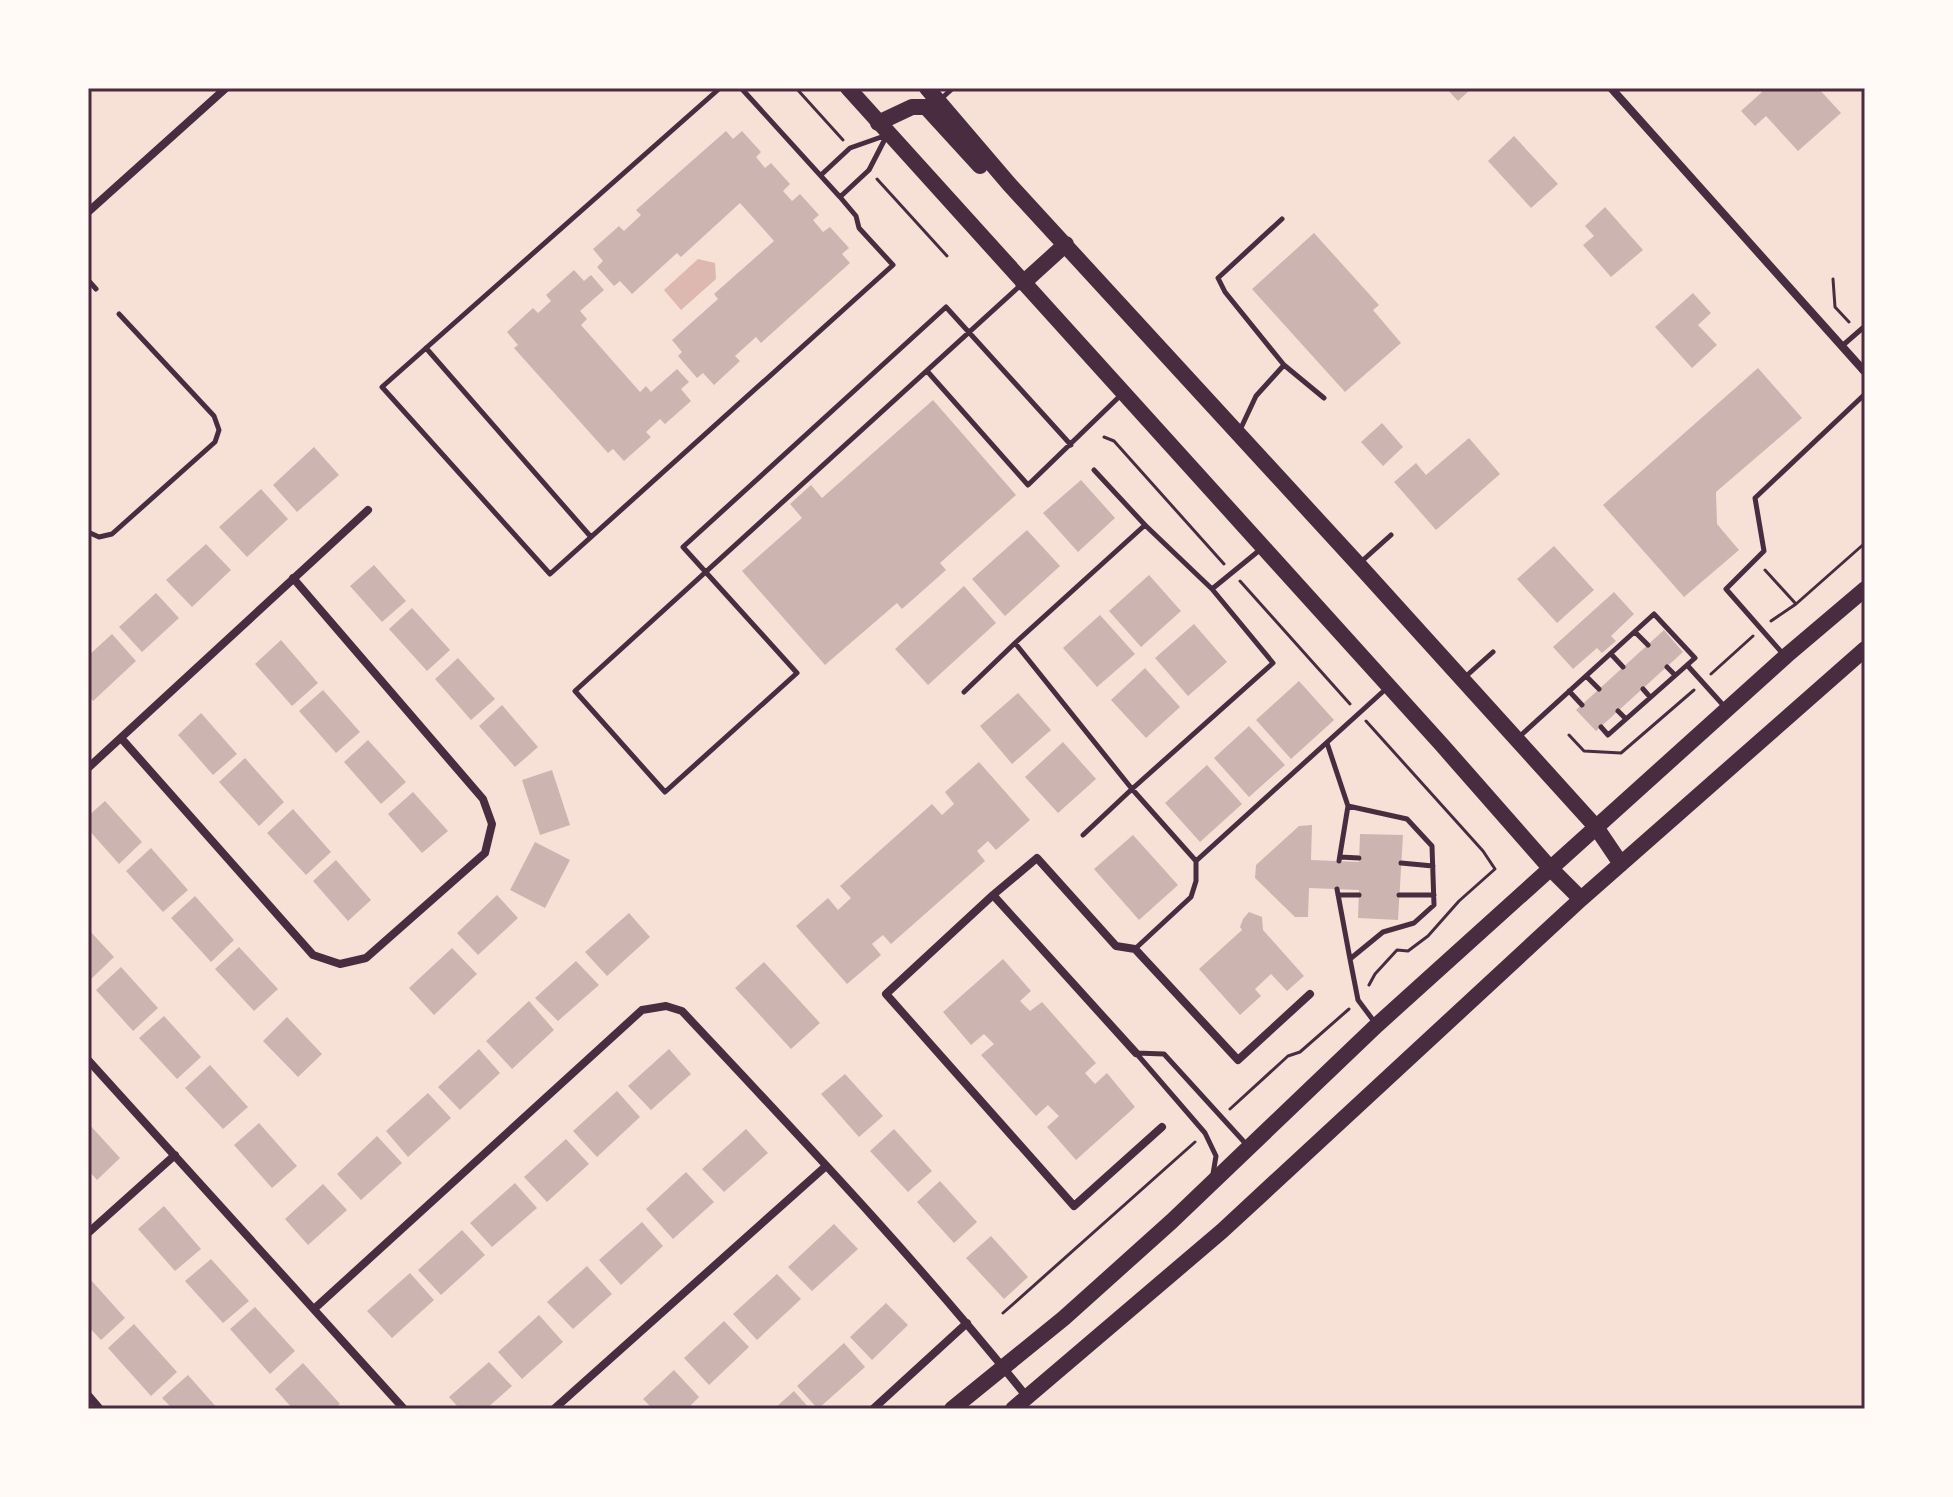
<svg xmlns="http://www.w3.org/2000/svg" width="1953" height="1497" viewBox="0 0 1953 1497" font-family="Rubik,sans-serif">
	<rect width="100%" height="100%" fill="#f7e1d7"/>
	<path fill="#dcb8b0" d="M698,259L715,263L716,279L681,310L664,290Z"/>
	<path fill="#ccb4b1" d="M1446,88H1472L1458,101Z
		M1759,88H1818L1841,113L1798,151L1766,116L1755,126L1741,111L1762,92Z
		M726,131L733,139L742,131L761,152L756,157L765,168L771,163L790,184L783,191L792,201L800,194L819,215L813,220L823,232L830,227L849,248L842,254L850,263L761,343L756,337L735,356L740,361L714,385L703,373L697,378L678,356L682,352L672,340L718,299L714,294L774,241L740,203L681,257L677,253L632,294L620,281L614,286L597,267L603,261L593,249L619,226L624,231L641,215L636,210Z
		M1514,136L1558,184L1531,208L1488,161Z
		M1605,207L1643,250L1611,277L1583,245L1594,236L1585,226Z
		M1314,233L1379,305L1373,310L1401,343L1345,392L1252,289Z
		M574,270L584,281L591,275L604,290L580,311L587,319L581,325L640,392L646,386L651,392L677,369L689,382L681,389L691,401L665,424L660,419L646,432L651,437L624,461L613,449L608,453L514,348L518,345L507,332L533,308L538,313L551,301L546,295Z
		M1693,293L1711,313L1698,325L1717,345L1692,368L1655,327Z
		M1758,368L1802,418L1716,492L1717,524L1739,550L1684,597L1603,505Z
		M933,400L1016,495L940,563L946,570L902,609L897,603L825,665L742,571L802,518L790,504L811,485L822,498Z
		M1382,423L1403,447L1383,466L1361,442Z
		M1469,438L1500,474L1436,530L1394,482L1416,463L1426,475Z
		M314,447L339,475L297,512L273,485Z
		M1081,480L1115,518L1078,552L1043,513Z
		M261,489L288,519L247,557L219,527Z
		M1027,530L1060,566L1005,616L972,579Z
		M206,544L231,570L192,607L166,580Z
		M1554,546L1594,590L1557,623L1517,579Z
		M374,565L406,601L382,622L350,586Z
		M1149,575L1181,611L1141,647L1109,611Z
		M964,586L996,623L928,685L895,649Z
		M1614,592L1634,614L1611,636L1616,641L1602,653L1597,648L1573,669L1553,647Z
		M156,593L179,618L142,652L119,627Z
		M412,608L450,650L427,671L389,629Z
		M1100,615L1135,654L1097,687L1063,648Z
		M1194,624L1227,662L1188,696L1155,658Z
		M1664,630L1683,652L1596,731L1576,710Z
		M112,634L136,661L93,701L88,695V656Z
		M281,640L318,683L292,706L255,664Z
		M458,658L495,699L471,720L435,679Z
		M1145,668L1180,707L1146,738L1111,700Z
		M1299,681L1334,720L1291,759L1256,720Z
		M323,690L360,732L336,753L299,711Z
		M1018,693L1051,730L1012,764L980,726Z
		M502,705L538,747L515,767L479,726Z
		M201,713L237,754L213,775L178,735Z
		M1249,726L1285,765L1249,797L1214,758Z
		M368,740L406,782L381,804L344,762Z
		M1063,742L1096,779L1058,813L1025,777Z
		M245,758L284,802L259,826L219,782Z
		M979,762L1030,820L996,850L988,841L977,851L985,861L891,944L883,935L873,943L872,944L881,955L847,984L796,926L828,898L838,910L851,898L840,886L932,804L942,815L954,804L945,792Z
		M1207,765L1242,804L1200,842L1165,803Z
		M552,770L570,825L540,835L522,780Z
		M413,792L448,831L422,853L388,814Z
		M105,801L142,842L119,864L88,829V816Z
		M293,809L331,852L306,875L267,833Z
		M1312,825L1311,860L1359,862L1360,834L1403,835L1398,920L1358,918L1359,890L1309,888L1308,917H1295L1255,878L1256,865L1299,826Z
		M1133,835L1178,885L1139,920L1094,869Z
		M535,842L570,860L545,908L510,890Z
		M151,848L188,890L163,912L126,871Z
		M336,860L371,900L348,921L313,881Z
		M497,895L518,918L478,955L457,933Z
		M195,896L234,940L211,962L171,918Z
		M1249,912L1262,917L1263,930L1304,976L1287,991L1271,974L1255,989L1261,996L1240,1015L1199,969L1242,930L1240,927L1243,919Z
		M629,913L650,937L607,976L585,952Z
		M88,929L114,957L90,980L88,978Z
		M239,947L278,989L254,1011L215,969Z
		M452,948L477,974L434,1015L409,988Z
		M1003,959L1031,991L1020,1001L1030,1011L1042,1002L1096,1063L1085,1073L1095,1084L1107,1073L1135,1107L1076,1160L1047,1127L1059,1116L1048,1105L1036,1116L981,1055L994,1044L984,1034L971,1045L943,1012Z
		M576,961L599,985L558,1021L535,998Z
		M764,962L820,1023L791,1049L735,988Z
		M121,967L158,1008L133,1031L96,990Z
		M529,1001L554,1030L512,1069L486,1041Z
		M164,1016L201,1057L177,1079L139,1038Z
		M287,1017L322,1054L298,1077L263,1041Z
		M479,1049L500,1073L460,1110L438,1087Z
		M669,1049L691,1074L651,1110L628,1086Z
		M210,1065L248,1107L223,1129L185,1088Z
		M845,1074L883,1116L859,1137L821,1094Z
		M617,1091L640,1117L597,1157L573,1131Z
		M428,1093L451,1118L408,1157L386,1131Z
		M88,1123L120,1158L97,1180L88,1170Z
		M259,1123L297,1166L272,1188L234,1145Z
		M746,1129L768,1153L724,1192L702,1169Z
		M894,1129L932,1171L908,1192L870,1151Z
		M377,1136L402,1163L361,1200L337,1174Z
		M566,1139L589,1164L547,1202L524,1177Z
		M686,1172L714,1202L673,1239L646,1209Z
		M940,1181L977,1222L954,1243L917,1202Z
		M515,1183L537,1208L492,1247L470,1223Z
		M323,1184L347,1210L308,1245L285,1219Z
		M164,1206L201,1249L175,1271L138,1229Z
		M642,1222L663,1246L621,1285L599,1260Z
		M834,1224L858,1249L812,1291L788,1267Z
		M462,1230L485,1255L441,1295L418,1270Z
		M991,1236L1028,1277L1004,1299L966,1258Z
		M211,1259L249,1301L223,1323L185,1281Z
		M587,1266L612,1294L573,1329L547,1302Z
		M410,1273L434,1300L392,1338L367,1311Z
		M777,1274L801,1299L757,1340L733,1314Z
		M90,1279L125,1318L101,1340L88,1326Z
		M886,1303L908,1325L872,1360L850,1337Z
		M255,1307L295,1351L270,1374L230,1329Z
		M539,1315L563,1342L522,1379L498,1352Z
		M724,1321L749,1347L709,1385L684,1358Z
		M134,1324L177,1372L151,1396L108,1348Z
		M844,1343L865,1367L818,1409L797,1386Z
		M489,1362L512,1386L486,1409H460L449,1397Z
		M303,1363L340,1404L334,1409H293L275,1389Z
		M674,1370L699,1397L687,1409H653L643,1399Z
		M188,1375L218,1409H173L162,1398Z
		M794,1391L810,1409H774Z"/>
	<g fill="none" stroke-linecap="round" stroke-linejoin="round">
		<path stroke="#4a2c40" stroke-width="3" d="M796,88L843,140
			M877,179L947,256
			M1833,279L1835,307L1849,322
			M1104,437L1114,441L1224,564
			M1765,570L1796,604
			M1240,581L1350,704
			M1771,621L1796,604L1865,543
			M1711,674L1753,636
			M1366,721L1483,851L1495,869L1459,901L1428,936L1408,951L1397,950L1375,974L1369,985
			M1569,735L1584,751L1621,753L1694,690
			M1230,1109L1288,1056L1300,1052L1349,1009
			M1003,1313L1195,1142"/>
		<path stroke="#4a2c40" stroke-width="5" d="M720,88L382,387L550,574L893,265L859,228L856,216L840,197L741,88
			M942,98L953,88
			M821,175L850,148L887,135
			M840,197L869,170L887,135
			M1282,219L1218,278L1225,292L1284,365
			M88,280L96,289
			M1022,284C872,419 724,556 575,691L665,792L797,673L683,547L946,307L1071,445
			M1842,346L1865,326
			M426,348L591,537
			M927,371L1028,485L1122,394
			M1240,430L1256,396L1284,365L1324,398
			M1094,470L1145,525
			M88,532L99,537L112,534L215,442L219,430L214,416L119,314
			M1362,561L1391,535
			M1212,589L1145,525L1015,643L1132,789L1273,663L1212,589L1261,549
			M1635,632L1648,645
			M1611,654L1623,667
			M1784,655L1726,589L1764,551L1755,498L1865,394
			M1687,665L1724,706
			M1667,667L1675,675
			M1586,676L1599,689
			M1464,678L1493,652
			M1643,689L1650,697
			M1569,691L1582,705
			M964,692L1015,643
			M1618,711L1626,719
			M1520,736L1654,614L1695,658L1608,735L1601,727
			M1327,743L1348,806L1339,861
			M1348,806L1407,819L1432,846L1434,905L1414,923L1383,932L1350,959L1358,1000L1376,1024
			M1083,835L1132,789L1196,861L1388,687
			M1340,857L1359,858
			M1401,863L1433,866
			M1337,889L1350,959
			M1338,895H1359
			M1399,895H1434
			M1136,948L1191,897L1196,881V861
			M1136,1053L1205,1133L1216,1156L1213,1174
			M1136,1053L1164,1054L1246,1144"/>
		<path stroke="#4a2c40" stroke-width="8" d="M1611,88L1865,372
			M88,212L226,88
			M121,738L313,955L340,964L366,958L485,853L492,824L483,799L293,578
			M88,768L368,510
			M993,895L1037,858L1116,946L1135,949L1238,1060L1310,994
			M1136,1053L993,895L886,994L1074,1206L1162,1127
			M88,1060L404,1409
			M88,1233L175,1155
			M314,1309L642,1010L666,1006L682,1011C800,1137 919,1262 1027,1397
			M88,1395L100,1409
			M554,1409L826,1166
			M873,1409L967,1323"/>
		<path stroke="#4a2c40" stroke-width="16" d="M848,88L1442,745L1550,868L1581,899
			M927,88L1009,184L1358,564L1596,827L1621,864
			M878,123L912,107H926L980,166
			M1023,283L1066,244
			M952,1409L1064,1318L1172,1221L1377,1025L1786,656L1865,589
			M1013,1409L1222,1231L1581,899L1865,649"/>
	</g>
	<rect width="1953" height="1497" fill="none" stroke="#fffaf5" stroke-width="180"/>
	<rect x="90" y="90" width="1773" height="1317" fill="none" stroke="#4a2c40" stroke-width="3"/>
</svg>
